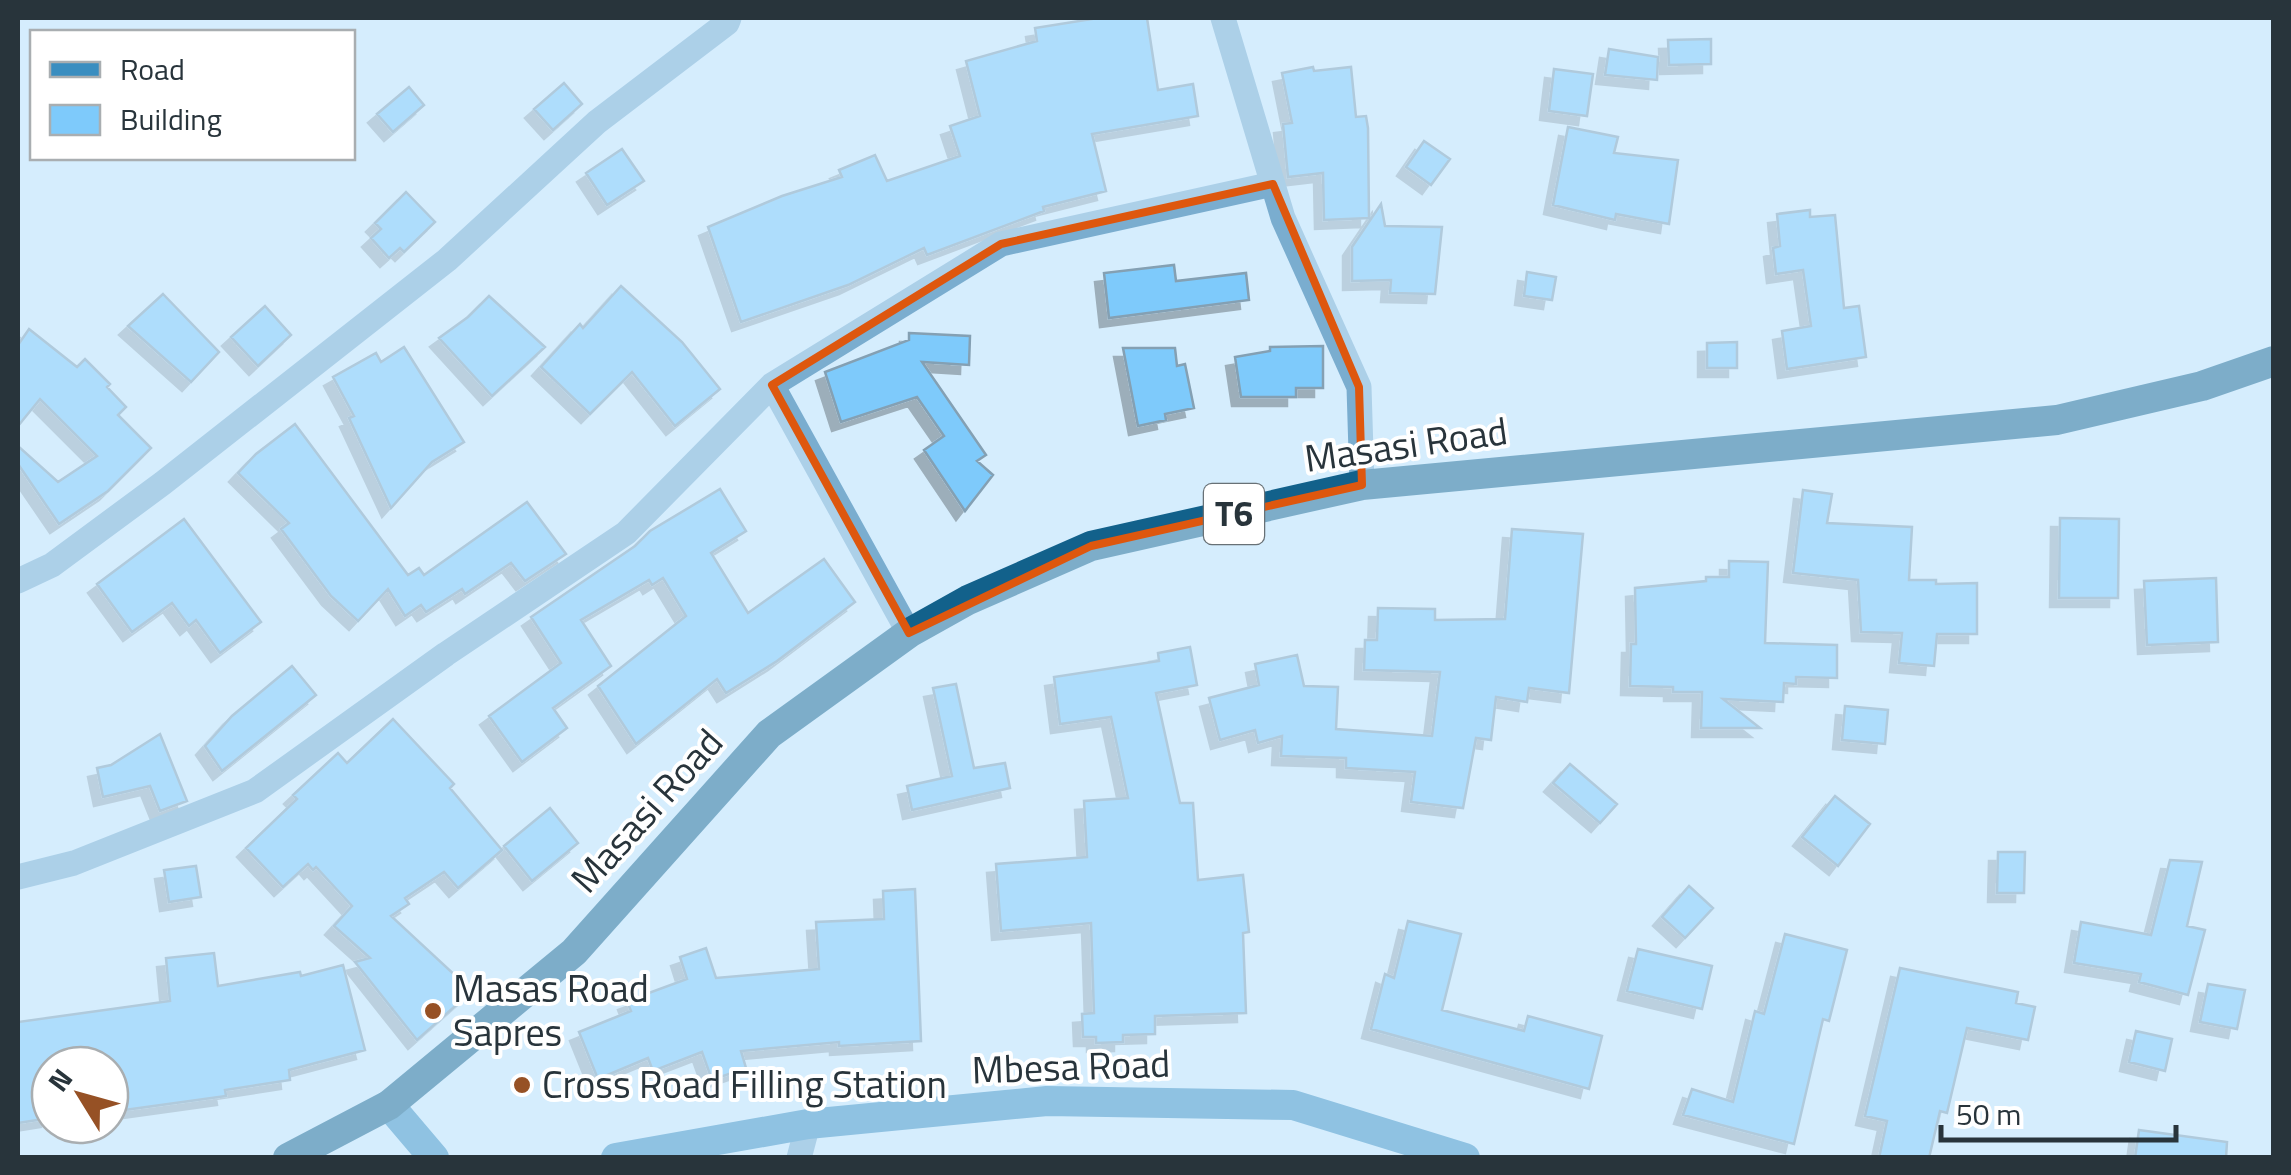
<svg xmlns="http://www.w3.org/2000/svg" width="2291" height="1175" viewBox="0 0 2291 1175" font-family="'Titillium Web',sans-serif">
	<defs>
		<filter id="shadow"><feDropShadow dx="-9" dy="9" stdDeviation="0" flood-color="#0004"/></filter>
	</defs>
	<rect width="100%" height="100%" fill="#d5edfd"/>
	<path fill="#7ecafb" stroke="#84a0b3" stroke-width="2.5" filter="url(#shadow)" d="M1098,18H1147L1158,90L1193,84L1198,116L1092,134L1106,191L1043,207L1044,211L927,255L924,248L848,285L741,322L708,227L782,196L842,177L839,170L875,155L887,181L960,156L950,126L980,116L966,61L1037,41L1035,28Z
		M1711,39V64L1669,65L1668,40Z
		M1609,49L1658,57L1657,80L1605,75Z
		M1313,67L1314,71L1351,67L1356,117L1366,116L1368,128L1369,218L1324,220L1323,173L1288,177L1283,124L1292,123L1282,73Z
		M1554,69L1593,74L1587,116L1549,111Z
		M564,83L582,104L553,130L534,109Z
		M409,87L424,105L393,132L377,114Z
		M1568,127L1618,137L1614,153L1678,160L1669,224L1616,214L1615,220L1553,205Z
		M1424,141L1450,159L1431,185L1406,167Z
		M622,149L644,181L607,205L586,173Z
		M406,192L435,222L404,252L400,248L389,258L371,238L381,229L375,223Z
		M1381,204L1385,226L1442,227L1435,294L1390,293L1391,280L1352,281V247Z
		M1810,210V217L1835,215L1844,308L1859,306L1866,357L1787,369L1782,331L1811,326L1803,270L1776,274L1773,248L1780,246L1777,214Z
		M1174,265L1176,281L1246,273L1249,300L1109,318L1104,273Z
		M1527,272L1556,277L1552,300L1524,296Z
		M621,286L682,342L720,389L675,426L632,372L590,414L541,367L580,324L583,328Z
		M163,294L219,352L191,382L128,326Z
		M489,296L545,347L492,396L439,338L468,317Z
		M265,306L291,335L258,366L231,337Z
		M29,329L77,367L85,359L110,384L107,387L126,407L118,415L151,448L108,491L59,524L18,464V446L58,482L97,456L40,399L18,426V345Z
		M909,333L970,336L969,365L922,362L986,455L977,461L993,475L965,511L924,450L944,436L917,397L841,422L825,372L909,340Z
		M1737,342V368H1707V343Z
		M1323,346V388H1296V397H1241L1235,357L1270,351V347Z
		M404,347L464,442L432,462L391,508L349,418L354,416L333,377L376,353L381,362Z
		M1123,348H1175L1177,366L1185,364L1194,408L1165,414L1166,420L1138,426Z
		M295,424L408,575L419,568L424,575L527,502L566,554L525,581L511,563L465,594L462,589L426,612L421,605L405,616L388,589L358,621L331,596L281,529L289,523L238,473L256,454Z
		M720,489L746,531L711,553L748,613L824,559L855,602L777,661L726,693L717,679L636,744L598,686L686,616L663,578L652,585L649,580L581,620L611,666L553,708L567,728L522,762L489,716L561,663L531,617L635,546L650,531Z
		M1803,490L1832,494L1827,523L1912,527L1909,580H1936V584L1977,583V634H1937L1934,666L1899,663L1902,633L1861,632L1858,580L1793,573Z
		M2060,518L2119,519L2118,598H2059Z
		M184,519L261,622L220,653L196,620L189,626L172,603L132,632L97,584Z
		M1512,529L1583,534L1569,693L1529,688L1527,702L1496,697L1491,740L1476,738L1463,808L1411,802L1415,772L1346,768V758L1281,756L1282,736L1258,743L1255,730L1220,740L1209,698L1259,685L1255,664L1297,655L1304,686L1338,687L1336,729L1432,736L1440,672L1364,670L1365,640H1377L1378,608L1435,609V620L1505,619Z
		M1729,561L1768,562L1765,643L1837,645V678L1796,677V684L1784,683L1783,702L1723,699L1760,728H1701L1702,692H1673V687L1630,686L1631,644H1636L1635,588L1706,581V577H1729Z
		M2216,578L2218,642L2147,645L2144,581Z
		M1190,647L1197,685L1156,693L1180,803H1193L1198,880L1243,875L1249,932L1243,933L1246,1013L1155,1016V1034L1123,1035V1042L1096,1043V1037H1083L1082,1014L1094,1013L1091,923L1001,931L996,864L1087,857L1084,801L1128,798L1111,717L1060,724L1054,677L1159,661L1158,653Z
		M292,666L316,695L222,771L205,746L232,716Z
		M956,684L974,768L1005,763L1010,788L912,810L907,786L952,776L933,688Z
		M1845,706L1888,710L1885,744L1842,740Z
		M393,719L454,784L450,788L502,850L458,888L444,872L405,898L409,904L391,916L472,991L417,1040L355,962L370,958L334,926L352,906L316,867L313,870L308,864L283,887L246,848L297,799L293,795L338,753L347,763Z
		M160,734L187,801L160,811L150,786L103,797L97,768L111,765Z
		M1570,764L1617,804L1600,823L1553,783Z
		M1835,796L1870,824L1838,866L1802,837Z
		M550,808L578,843L532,881L504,846Z
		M1998,852H2025L2024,893H1997Z
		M2170,860L2202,862L2187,926L2205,930L2188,995L2139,982L2141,974L2074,963L2081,922L2151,935Z
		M196,866L201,897L169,902L164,870Z
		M1689,886L1713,908L1685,938L1662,917Z
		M915,889L921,1041L839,1046V1042L741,1051L746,1068L712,1080L702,1052L653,1071L648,1058L598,1079L579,1032L631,1011L627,1001L687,979L680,957L706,948L716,978L819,969L816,922L884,919L883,891Z
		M1408,921L1461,934L1442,1010L1524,1031L1528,1016L1602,1036L1589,1089L1371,1029L1385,974L1394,978Z
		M1785,934L1847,950L1829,1021L1823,1019L1794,1144L1683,1115L1692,1089L1733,1102L1755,1011L1764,1014Z
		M1638,949L1712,966L1702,1009L1627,991Z
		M214,953L218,986L300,972L301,976L343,965L365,1050L289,1070L290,1080L225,1090L226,1096L110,1112V1065H50V1118L18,1123V1022L170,1001L166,958Z
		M1900,968L2018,992L2016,1003L2035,1007L2028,1040L1967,1028L1947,1113L1940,1111L1929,1158H1879L1887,1121L1865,1116Z
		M2208,984L2245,990L2237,1029L2200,1022Z
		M2136,1031L2172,1039L2165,1071L2129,1062Z
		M2139,1130L2227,1142L2226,1158H2135Z"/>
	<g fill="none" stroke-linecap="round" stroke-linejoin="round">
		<path stroke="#7aadcf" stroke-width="25" d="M1223,18L1283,218L1359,387L1362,485
			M772,385L909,633
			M18,581L52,565L163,483L447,260L597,122L727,23L729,18
			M18,877L74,863L255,791L446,654L626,533L772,385L1001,244L1273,184
			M799,1158L808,1124"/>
		<path stroke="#3a8ec0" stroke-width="30" d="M389,1105L434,1158
			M616,1158L808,1124L1047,1101L1293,1105L1465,1158"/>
		<path stroke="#12618b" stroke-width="30" d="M288,1158L389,1105L574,952L769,734L909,633L968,600L1091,546L1362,485L2057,420L2202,386L2274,361"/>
	</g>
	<path d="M0 0H2291V1175H0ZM1273,184L1359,387L1362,485L1091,546L909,633L772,385L1001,244Z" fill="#d5edfd" fill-opacity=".55" fill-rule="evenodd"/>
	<path fill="none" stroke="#de570e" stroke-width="8" stroke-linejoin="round" d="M1273,184L1359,387L1362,485L1091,546L909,633L772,385L1001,244Z"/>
	<g fill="#965125" stroke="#fff" stroke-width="4">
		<circle cx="433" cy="1011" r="10"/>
		<circle cx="522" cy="1085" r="10"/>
	</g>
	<g text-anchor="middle" stroke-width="8" stroke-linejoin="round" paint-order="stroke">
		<rect fill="#fff" stroke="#687176" stroke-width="2.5" x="1204" y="484" width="60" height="60" rx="8"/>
		<g font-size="35" font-weight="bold" fill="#28343b">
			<text x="1234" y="526">T6</text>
		</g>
		<g font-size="38" fill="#28343b" stroke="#fff">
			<text transform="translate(1406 445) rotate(-8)" y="13">Masasi Road</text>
			<text transform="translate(647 811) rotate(-48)" y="13">Masasi Road</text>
			<text transform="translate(1071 1067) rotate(-2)" y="13">Mbesa Road</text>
		</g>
		<g font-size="38" fill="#28343b" stroke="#fff" text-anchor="start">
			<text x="453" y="1002">Masas Road<tspan x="453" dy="44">Sapres</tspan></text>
			<text x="542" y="1098">Cross Road Filling Station</text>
		</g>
	</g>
	<rect width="2291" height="1175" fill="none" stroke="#28343b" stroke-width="40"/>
	<rect x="30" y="30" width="325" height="130" fill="#ffffff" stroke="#a9aeb1" stroke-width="2.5"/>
	<rect x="50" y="62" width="50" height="15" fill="#3a8ec0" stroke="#a9aeb1" stroke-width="2.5"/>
	<text x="120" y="80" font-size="30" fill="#28343b">Road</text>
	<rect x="50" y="105" width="50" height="30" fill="#7ecafb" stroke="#a9aeb1" stroke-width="2.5"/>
	<text x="120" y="130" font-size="30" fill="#28343b">Building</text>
	<g transform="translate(80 1095) rotate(307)"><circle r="48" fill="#ffffff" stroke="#a9aeb1" stroke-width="2.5"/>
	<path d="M0-8L18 38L0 25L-18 38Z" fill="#965125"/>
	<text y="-15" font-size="28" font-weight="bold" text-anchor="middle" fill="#28343b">N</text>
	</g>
	<path d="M1941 1125v15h235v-15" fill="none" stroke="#28343b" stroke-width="5"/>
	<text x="1956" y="1125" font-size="30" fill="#28343b" stroke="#ffffff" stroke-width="8" paint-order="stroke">50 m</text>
</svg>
